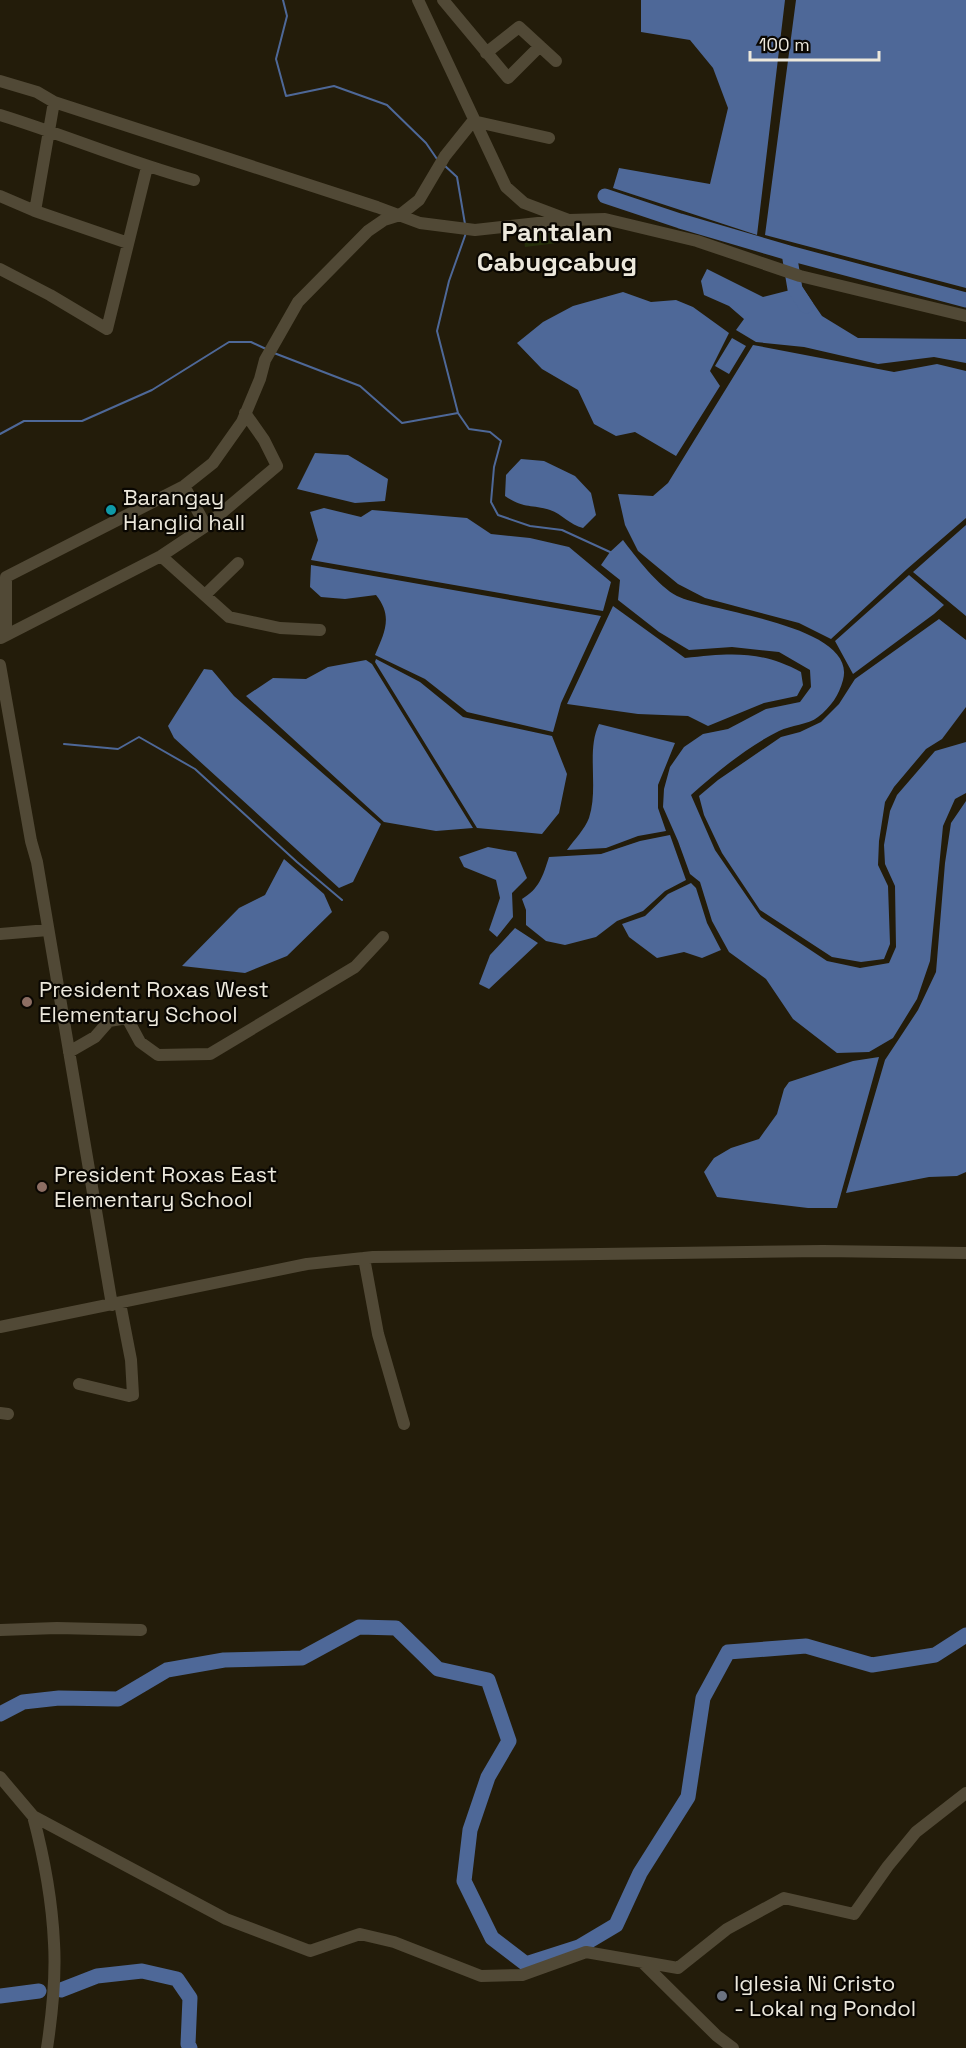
<svg xmlns="http://www.w3.org/2000/svg" width="966" height="2048" viewBox="0 0 966 2048" font-family="'Space Grotesk',sans-serif">
	<rect width="100%" height="100%" fill="#231c0a"/>
	<path fill="#28310c" d="M556,228L558,243L525,247L523,232Z"/>
	<path fill="#4e6898" d="M641,0H785L757,235L613,188L619,168L710,184L728,108L713,68L690,40L641,32Z
		M796,0H966V288L765,235Z
		M707,269L763,297L802,287L822,316L858,338L966,339V363L934,357L878,364L804,347L756,342L736,330L744,319L729,306L704,295L701,281Z
		M623,292L651,302L676,300L693,307L729,333L710,371L720,386L676,456L635,432L616,436L594,424L578,390L542,369L517,343L543,322L573,306Z
		M732,338L746,346L729,374L715,366Z
		M753,345L894,372L937,364L966,371V518L907,569L831,639L799,623L705,598L678,584L638,551L625,525L618,494L653,496L668,483Z
		M315,453L348,455L388,479L385,501L355,503L297,489Z
		M521,459L544,461L575,476L591,493L596,515L583,528C570,525 562,514 550,510C531,504 524,509 505,496L506,475Z
		M324,508L361,517L372,510L467,518L491,534L530,538L569,547L611,582L603,611L311,560L318,540L310,512Z
		M966,525V616L913,572Z
		M623,540C635,556 659,587 677,596C710,612 858,625 843,680C839,695 831,707 818,717C808,725 791,725 779,731C747,747 718,771 691,795L715,850L761,917L827,961L860,968L889,963L896,947L895,886L885,864L884,845L890,811L897,795L935,751L966,742V793L955,799L943,826L930,961L917,999L893,1038L869,1052L837,1053L793,1019L766,979L729,952L712,921L700,882L690,874L678,841L663,807L664,789L670,767L684,747L703,734L728,729L766,709L800,702L811,687L810,670L779,652L732,647L689,650L659,632L618,600L620,580L601,565L610,552Z
		M311,565L601,616L561,703L553,732L467,712L425,679L375,655C385,632 393,616 376,595L345,599L321,597L310,587Z
		M909,575L944,605L934,614L853,674L835,641Z
		M613,606L685,658C730,653 760,650 801,672L803,685L797,696L764,703L708,726L688,716L638,714L567,704Z
		M939,619L966,640V707L942,739L926,749L894,787L885,802L879,841L878,865L888,886L890,944L884,959L861,962L832,957L760,910L722,853L704,815L699,796L718,780L781,737L800,732L821,722L839,704L855,679Z
		M376,659L420,682L463,717L552,736L567,774L559,813L542,834L477,828L375,662Z
		M366,660L372,664L473,828L436,831L384,822L246,696L273,678L306,679L328,667Z
		M204,669L212,670L234,696L381,824L353,882L339,888L174,738L168,726Z
		M599,724L675,743L658,785V808L666,831L638,836L606,848L567,850C574,840 585,829 589,818C599,787 586,751 599,724Z
		M966,801V1172L957,1176L929,1177L846,1193L885,1060L918,1010L936,972L945,863L951,823Z
		M670,835L686,880L665,891L643,911L617,921L596,937L565,945L546,941L526,925V910L522,899C539,889 543,876 549,857L601,854L640,841Z
		M488,847L516,852L527,878L512,893L513,917L497,937L489,930L500,898L496,880L464,867L459,857Z
		M284,859L324,894L332,912L287,956L245,973L182,966L239,908L265,895Z
		M691,883L696,888L707,923L721,950L702,958L684,952L657,958L629,937L622,924L645,916L668,894Z
		M515,928L538,943L489,989L479,984L490,955Z
		M879,1057L837,1208H808L717,1197L704,1172L714,1158L731,1148L759,1139L777,1114L784,1089L789,1082L853,1061Z"/>
	<g fill="none" stroke-linecap="round" stroke-linejoin="round">
		<path stroke="#4e6898" stroke-width="2" d="M283,0L287,16L276,59L286,96L334,86L387,105L426,143L437,159
			M444,165L457,177L465,224
			M466,233L449,281L437,331L458,413L469,429L490,432L501,441L494,467L491,502L498,515L530,526L562,530L610,552
			M274,353L360,386L402,423L458,413
			M0,434L24,421H82L152,390L229,342H251L266,349
			M64,744L118,749L139,737L195,769L297,862L342,900"/>
		<path stroke="#4e6898" stroke-width="15" d="M605,196L680,221L789,253L795,289L806,306
			M789,253L966,300
			M0,1714L23,1702L59,1698L118,1699L167,1670L224,1660L302,1658L359,1627L396,1628L438,1669L488,1680L509,1741L488,1777L470,1830L464,1881L492,1938L526,1964L579,1947L616,1925L640,1873L688,1797L703,1698L728,1652L806,1646L872,1665L935,1655L966,1635
			M61,1990L97,1976L142,1971L177,1979L190,1998L188,2044L190,2048
			M0,1996L39,1991"/>
		<path stroke="#514936" stroke-width="12" d="M418,0L506,187L524,203L569,220L605,219L697,241L800,276L966,316
			M443,0L508,78L540,46
			M486,53L519,27L556,61
			M0,81L37,92L54,102L377,207L420,223L475,230L565,220
			M54,102L35,211L128,243
			M0,115C65,135 128,162 194,180
			M473,121L549,138
			M0,196L35,211
			M0,269L50,295L107,329L147,167
			M184,486L206,526
			M161,556L229,617L280,628L320,630
			M205,595L238,563
			M6,635V577L184,486L213,463L242,422L260,379L265,360L298,302L368,231L384,220L400,215L419,200L445,156L473,121
			M1,638L161,556L206,526L277,466L264,440L245,413
			M0,665L31,841L37,862L112,1305
			M0,934L48,930
			M69,1052L95,1037L109,1021L127,1018L140,1042L158,1055L210,1054L355,967L383,937
			M364,1258L378,1334L404,1424
			M0,1327L307,1264L373,1257L823,1251L966,1253
			M79,1384L129,1396L133,1395L131,1360L120,1303
			M0,1413L8,1414
			M0,1630L57,1628L141,1630
			M0,1777L33,1816L226,1919L310,1951L360,1934L394,1942L481,1976L522,1975L586,1952L678,1968L727,1929L784,1898L854,1914L888,1866L916,1832L966,1793
			M33,1816C44,1857 52,1900 54,1943C56,1976 52,2015 47,2048
			M642,1962L717,2036L733,2048"/>
	</g>
	<circle fill="#0f9aa8" stroke="#0a0702" stroke-width="2" cx="111" cy="510" r="6"/>
	<g fill="#8d6e63" stroke="#0a0702" stroke-width="2">
		<circle cx="27" cy="1002" r="6"/>
		<circle cx="42" cy="1187" r="6"/>
	</g>
	<circle fill="#6b7280" stroke="#0a0702" stroke-width="2" cx="722" cy="1996" r="6"/>
	<g text-anchor="middle" stroke-width="4.5" stroke-linejoin="round" paint-order="stroke">
		<g font-size="22" fill="#ece8dc" stroke="#0a0702" text-anchor="start">
			<text x="123" y="505">Barangay<tspan x="123" dy="25">Hanglid hall</tspan></text>
			<text x="39" y="997">President Roxas West<tspan x="39" dy="25">Elementary School</tspan></text>
			<text x="54" y="1182">President Roxas East<tspan x="54" dy="25">Elementary School</tspan></text>
			<text x="734" y="1991">Iglesia Ni Cristo<tspan x="734" dy="25">- Lokal ng Pondol</tspan></text>
		</g>
		<g font-size="26" font-weight="bold" fill="#ece8dc" stroke="#0a0702">
			<text x="557" y="241">Pantalan<tspan x="557" dy="30">Cabugcabug</tspan></text>
		</g>
	</g>
	<path d="M750 51v9h129v-9" fill="none" stroke="#ece8dc" stroke-width="3"/>
	<text x="759" y="51" font-size="18" fill="#ece8dc" stroke="#0a0702" stroke-width="4.5" paint-order="stroke">100 m</text>
</svg>
